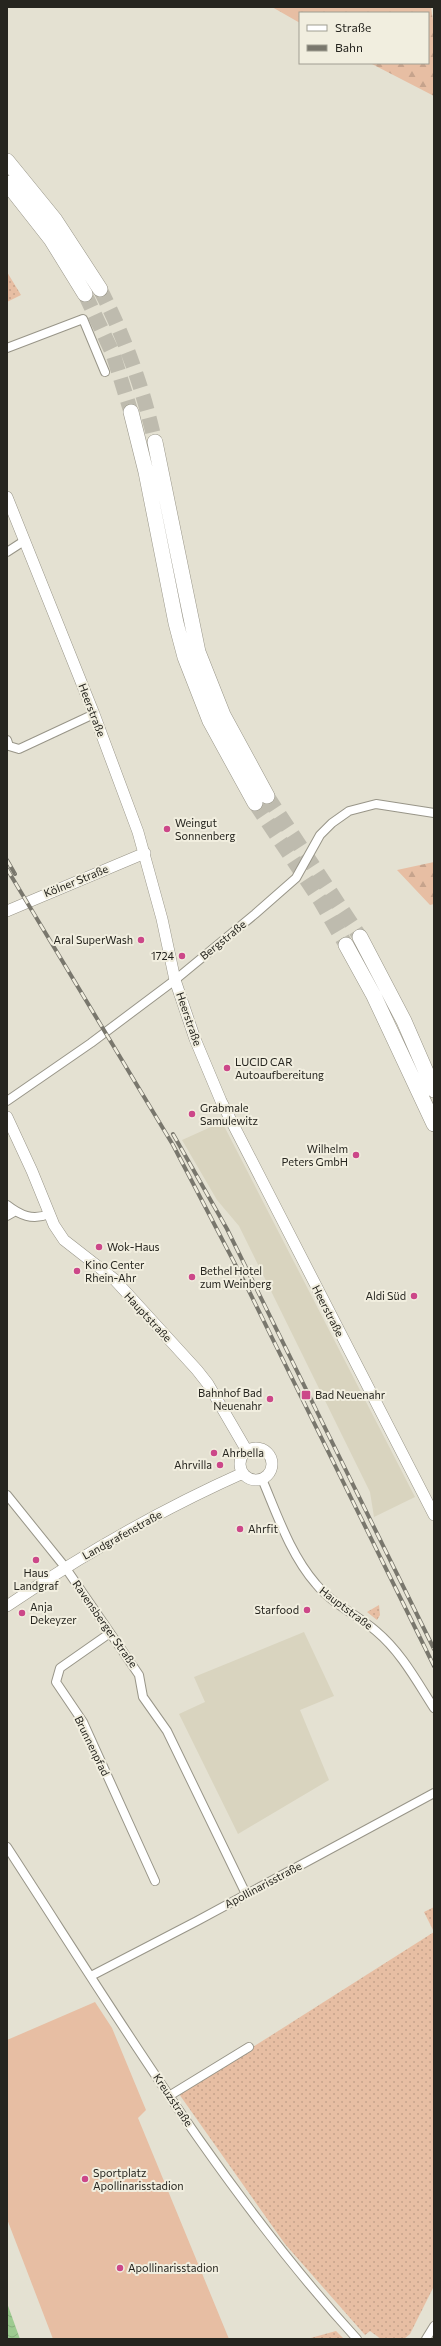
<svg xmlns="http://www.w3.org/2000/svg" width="441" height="2346" viewBox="0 0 441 2346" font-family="Commissioner,sans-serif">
	<defs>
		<pattern id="grass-dots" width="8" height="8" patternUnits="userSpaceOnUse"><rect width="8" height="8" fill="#e7bea3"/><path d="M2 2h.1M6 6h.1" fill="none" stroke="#c6a38c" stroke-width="1.8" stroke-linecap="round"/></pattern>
		<pattern id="forest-firs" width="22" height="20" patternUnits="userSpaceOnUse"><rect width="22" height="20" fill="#e7bea3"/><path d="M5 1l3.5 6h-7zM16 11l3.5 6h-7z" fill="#c6a38c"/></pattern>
		<pattern id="water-waves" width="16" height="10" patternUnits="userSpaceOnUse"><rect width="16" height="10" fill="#9dcb90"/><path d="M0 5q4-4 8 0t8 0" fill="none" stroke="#87ae7c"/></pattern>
	</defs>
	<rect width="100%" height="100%" fill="#e4e1d2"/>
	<path fill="#d9d4bf" d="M222,1122L415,1497L374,1517L370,1492L239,1226L217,1200L182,1140Z
		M304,1632L334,1696L300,1710L329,1780L238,1834L179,1714L205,1702L194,1677Z"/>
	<path fill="url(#grass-dots)" d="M7,272L21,295L7,302Z
		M379,1605L380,1615L377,1620L367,1612Z
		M434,1907V2286L410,2334L404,2339H381L370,2331L365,2335L285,2244L179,2094L434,1932L424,1912Z
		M336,2331L344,2339H307Z"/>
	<path fill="url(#forest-firs)" d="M272,7H431L434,27V96L370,63H428V13H300V23Z
		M434,862V904L430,905L397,870Z"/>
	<path fill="#e7bea3" d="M95,2002L112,2028L146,2110L138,2118L229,2339H53L7,2219V2040Z"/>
	<path fill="url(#water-waves)" d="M7,2303L20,2339H7Z"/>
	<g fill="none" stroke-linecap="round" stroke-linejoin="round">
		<path stroke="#bebbae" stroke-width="15" stroke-dasharray="15 8" stroke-linecap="butt" d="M100,289C125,338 143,388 155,442
			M85,294L113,354L131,412
			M267,796L360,937
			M255,803L320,900L346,945"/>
		<g stroke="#989588" stroke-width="10">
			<path id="street" d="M7,348L83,319L105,372
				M7,552L24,541
				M7,740L9,746L19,749L94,714
				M7,1101L91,1043L175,980L255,914L296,878L320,835L332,823L349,811L376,804L434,813
				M7,1205C20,1215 32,1221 49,1214
				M7,1216L14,1212
				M262,1479C277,1514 290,1554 316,1584C332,1604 356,1614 376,1631C401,1652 416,1680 434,1708
				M7,1495L65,1567L139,1675L143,1697L167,1731L246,1894
				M110,1633L60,1668L56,1682L83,1722L155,1881
				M7,1847C117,2016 221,2190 357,2339
				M91,1976L197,1921L434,1793
				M169,2096L249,2047
				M426,2339L434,2326"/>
		</g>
		<g stroke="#989588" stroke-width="12">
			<path id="secondary" d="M7,497L94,714L138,832L162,919L175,980L195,1039L221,1101L434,1515
				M7,911L145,853
				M7,1117L32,1171L54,1225L64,1240L114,1279L197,1370L208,1384L247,1451
				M240 1464a16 16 0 1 1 32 0a16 16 0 1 1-32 0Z
				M7,1606C82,1555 160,1510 243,1473"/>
		</g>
		<g stroke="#989588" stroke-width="16">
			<path id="highway" d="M7,161L55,220L100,289
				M7,183L51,239L85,294
				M131,412L146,472L176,623L185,657L210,721L255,803
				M155,442L198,652L223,715L267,796
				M360,937L404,1021L434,1090
				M346,945L374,996L434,1124"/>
		</g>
		<use href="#street" stroke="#fff" stroke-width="8"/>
		<use href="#secondary" stroke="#fff" stroke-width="11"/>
		<use href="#highway" stroke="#fff" stroke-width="15"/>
		<g stroke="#79776d" stroke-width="4">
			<path id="rail" d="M7,860L15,874
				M7,869L173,1145L247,1287L434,1666
				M173,1134L227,1229L434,1649"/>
		</g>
		<use href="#rail" stroke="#f1eedf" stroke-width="2.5" stroke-dasharray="8" stroke-linecap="butt"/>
	</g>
	<g fill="#cc4789" stroke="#f1eedf" stroke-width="1.5">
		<circle cx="167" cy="829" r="4"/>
		<circle cx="141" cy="940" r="4"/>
		<circle cx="182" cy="956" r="4"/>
		<circle cx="227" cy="1068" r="4"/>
		<circle cx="192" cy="1114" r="4"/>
		<circle cx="356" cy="1155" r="4"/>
		<circle cx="99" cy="1247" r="4"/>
		<circle cx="77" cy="1271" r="4"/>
		<circle cx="192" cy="1277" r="4"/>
		<circle cx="414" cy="1296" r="4"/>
		<rect x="301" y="1390" width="10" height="10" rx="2"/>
		<circle cx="270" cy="1399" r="4"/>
		<circle cx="214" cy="1453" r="4"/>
		<circle cx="220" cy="1465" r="4"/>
		<circle cx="240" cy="1529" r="4"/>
		<circle cx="36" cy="1560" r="4"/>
		<circle cx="307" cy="1610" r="4"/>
		<circle cx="22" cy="1613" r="4"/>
		<circle cx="85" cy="2179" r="4"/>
		<circle cx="120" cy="2268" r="4"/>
	</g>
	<g text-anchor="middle" stroke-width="4" stroke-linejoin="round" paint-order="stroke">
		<g font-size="11" fill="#26251f" stroke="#f1eedf">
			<text transform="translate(92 710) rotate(69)" y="4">Heerstraße</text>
			<text transform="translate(76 881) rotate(-22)" y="4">Kölner Straße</text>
			<text transform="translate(223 940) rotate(-39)" y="4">Bergstraße</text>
			<text transform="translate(189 1019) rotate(71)" y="4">Heerstraße</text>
			<text transform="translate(328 1311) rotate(63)" y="4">Heerstraße</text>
			<text transform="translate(148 1317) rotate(47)" y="4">Hauptstraße</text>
			<text transform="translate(122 1535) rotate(-29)" y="4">Landgrafenstraße</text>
			<text transform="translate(346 1608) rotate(37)" y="4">Hauptstraße</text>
			<text transform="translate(105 1624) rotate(55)" y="4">Ravensberger Straße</text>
			<text transform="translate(92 1746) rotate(64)" y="4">Brunnenpfad</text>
			<text transform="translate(263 1885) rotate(-28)" y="4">Apollinarisstraße</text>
			<text transform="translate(173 2100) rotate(56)" y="4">Kreuzstraße</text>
		</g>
		<g font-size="11" fill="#26251f" stroke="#f1eedf" text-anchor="start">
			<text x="175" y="827">Weingut<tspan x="175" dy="13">Sonnenberg</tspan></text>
			<text x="133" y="944" text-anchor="end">Aral SuperWash</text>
			<text x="174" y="960" text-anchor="end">1724</text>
			<text x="235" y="1066">LUCID CAR<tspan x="235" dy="13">Autoaufbereitung</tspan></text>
			<text x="200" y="1112">Grabmale<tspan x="200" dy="13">Samulewitz</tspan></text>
			<text x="348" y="1153" text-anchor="end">Wilhelm<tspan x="348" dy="13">Peters GmbH</tspan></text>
			<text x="107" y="1251">Wok-Haus</text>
			<text x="85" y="1269">Kino Center<tspan x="85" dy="13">Rhein-Ahr</tspan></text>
			<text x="200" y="1275">Bethel Hotel<tspan x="200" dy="13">zum Weinberg</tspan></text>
			<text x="406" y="1300" text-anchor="end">Aldi Süd</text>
			<text x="262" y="1397" text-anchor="end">Bahnhof Bad<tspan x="262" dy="13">Neuenahr</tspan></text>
			<text x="315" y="1399">Bad Neuenahr</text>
			<text x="222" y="1457">Ahrbella</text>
			<text x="212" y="1469" text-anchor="end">Ahrvilla</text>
			<text x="248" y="1533">Ahrfit</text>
			<text x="36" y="1577" text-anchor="middle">Haus<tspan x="36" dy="13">Landgraf</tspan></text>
			<text x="30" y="1611">Anja<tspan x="30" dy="13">Dekeyzer</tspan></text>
			<text x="299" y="1614" text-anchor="end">Starfood</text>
			<text x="93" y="2177">Sportplatz<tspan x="93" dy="13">Apollinarisstadion</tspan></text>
			<text x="128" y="2272">Apollinarisstadion</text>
		</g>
	</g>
	<rect width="441" height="2346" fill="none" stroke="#26251f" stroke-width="16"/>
	<rect x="299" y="12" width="130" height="52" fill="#f1eedf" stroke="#a09e92"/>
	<rect x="307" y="25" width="20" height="6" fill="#ffffff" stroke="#a09e92"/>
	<text x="335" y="32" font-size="12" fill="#26251f">Straße</text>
	<rect x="307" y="45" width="20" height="6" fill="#79776d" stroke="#a09e92"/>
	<text x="335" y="52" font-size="12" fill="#26251f">Bahn</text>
</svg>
